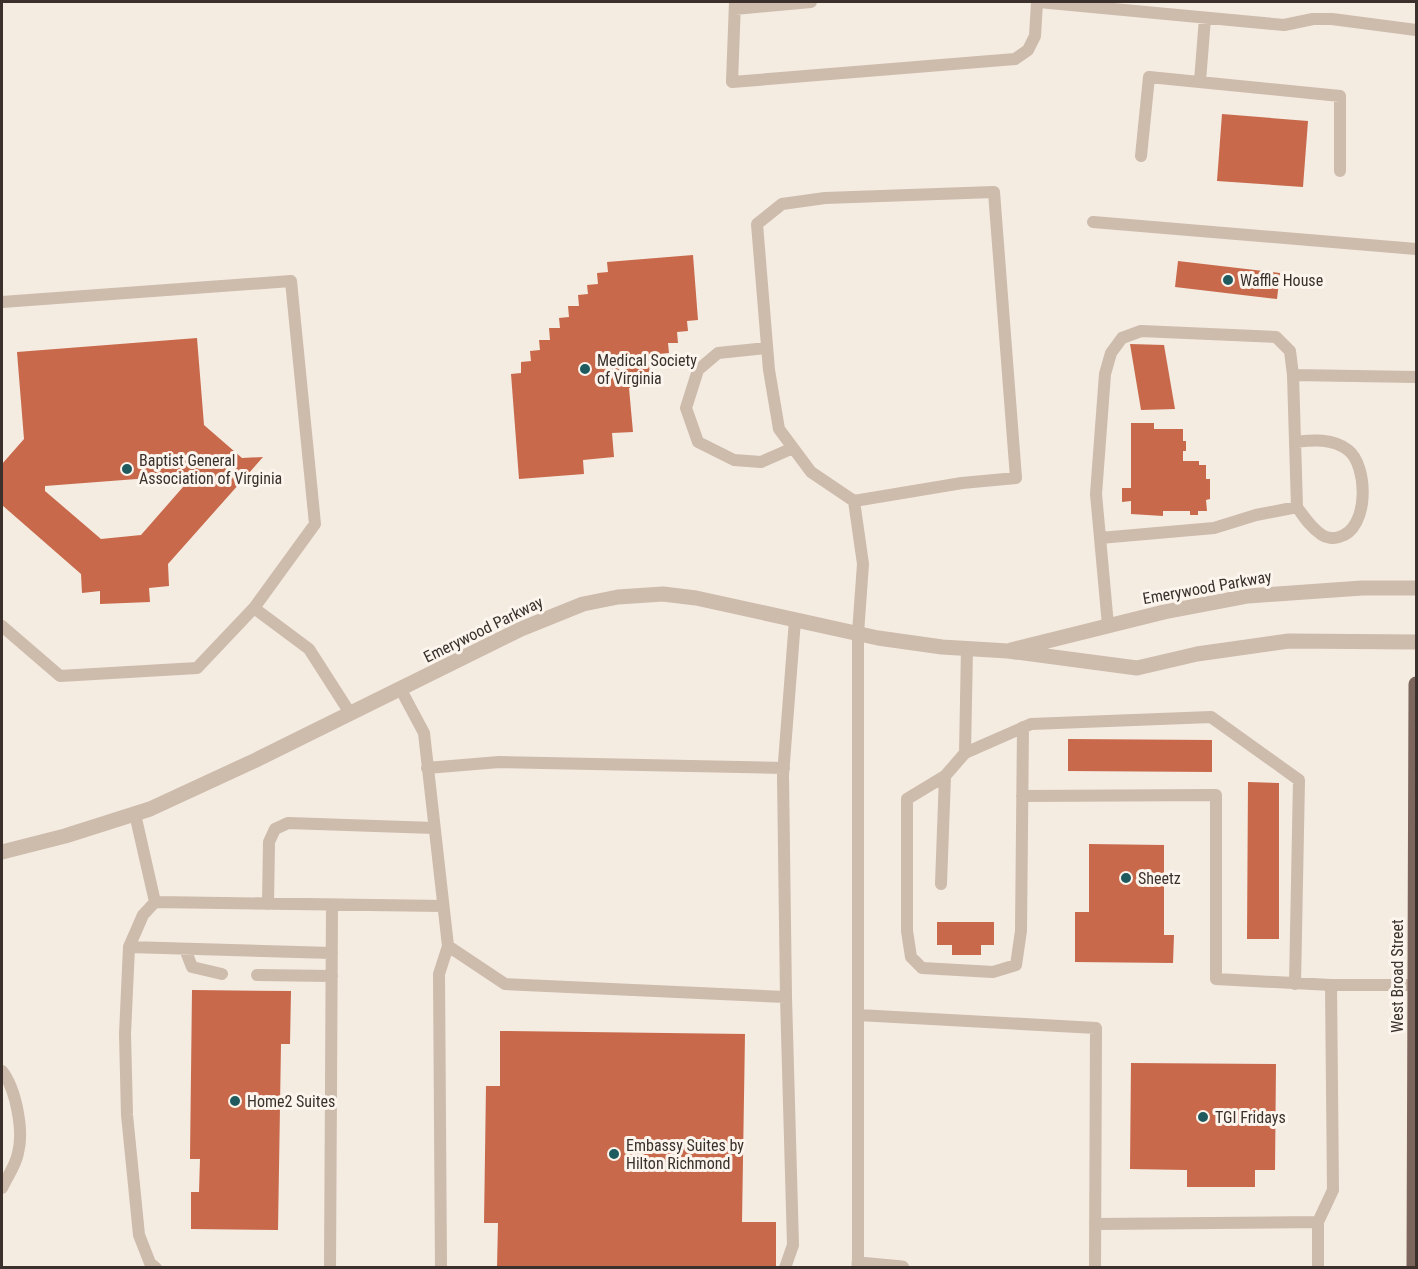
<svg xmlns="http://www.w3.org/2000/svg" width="1418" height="1269" viewBox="0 0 1418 1269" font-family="'Roboto Condensed',sans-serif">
	<rect width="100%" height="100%" fill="#f4ebe1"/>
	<path fill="#c8694b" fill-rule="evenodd" d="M1222,114L1308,121L1303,187L1217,181Z
		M693,255L698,320L687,321L688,331L677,332L678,343H668L669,353L659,354V365H649L650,376H639L640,387L629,388L633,432L612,433L614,457L583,460L584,474L519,479L511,374L521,373V362L531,361L530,351L540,350L539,340H550L549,328H560L559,318L569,317L568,306H579L578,295L588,294L587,285L598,284L597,273L608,272L607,262Z
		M1178,261L1280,273L1277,299L1175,287Z
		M197,338L204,425L242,458L263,457L168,564L169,586L149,588L150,602L100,604V591L82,593L81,574L2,505V464L24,439L17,352ZM189,475L190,479L141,535L101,539L45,491V486Z
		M1130,344L1164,345L1175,409L1141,410Z
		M1131,423H1154V429H1183V441H1186V451H1183V461H1199V465H1206V479H1210V499L1206,500L1207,511H1198V515H1190V511H1163V516L1131,514V501L1122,502V488H1131Z
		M1068,739L1212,740V772L1068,771Z
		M1248,782L1279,783V939H1247Z
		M1089,844L1164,845V935H1174L1173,963L1075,962V912H1089Z
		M937,922H994V945H981V955H952V945H937Z
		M192,990L291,991L290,1044H281L278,1230L191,1229V1192H199L200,1159H190Z
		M500,1031L745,1034L742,1222H776V1268H497L498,1223H484L486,1086H500Z
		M1131,1063L1276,1064L1275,1170H1255V1187H1187V1170L1130,1169Z"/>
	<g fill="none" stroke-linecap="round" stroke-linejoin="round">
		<path stroke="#cdbbac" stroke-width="12" d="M735,2L732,82L1015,59L1028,50L1035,36L1037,2
			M1039,2L1284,25L1313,19H1332L1416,30
			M735,9L811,2
			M1200,81L1205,18
			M1141,156L1149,77L1340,96V171
			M1093,222L1416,249
			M2,302L291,281L315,524L254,608L197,668L60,676L2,626
			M767,348L718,353L698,370L686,408L698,442L734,460L761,462L793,448
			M1293,375L1416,377
			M1295,442C1314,440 1332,438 1348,450C1368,465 1370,529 1339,537C1334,539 1326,538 1322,535C1311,528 1304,517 1297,507
			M854,501L962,483L1016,478L994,192L825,198L782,204L757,224L769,370L779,429L811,472L854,501L863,564L858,633V1268
			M1100,538L1214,528L1256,515L1297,507L1293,375L1290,351L1276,337L1141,331L1122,338L1111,353L1105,374L1096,494L1108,625
			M254,608L309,649L350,713
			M400,688L424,733L448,946L505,984L786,997L783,775L795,620
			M965,753L967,648
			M427,768L499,762L784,768
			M945,776L907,799V931L911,957L922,968L993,972L1016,965L1021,931L1023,727
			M1022,796L1216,795V979L1331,985
			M135,814L155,902L143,915L129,947L125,1034L127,1115L139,1235L150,1263L156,1268
			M941,884L945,776L965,753L1031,724L1211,717L1299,780L1295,984
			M155,902L443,906
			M268,904L269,842L275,829L288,823L434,828
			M129,947L332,953
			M185,949L192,967L222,974
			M257,975L332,976
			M858,1015L1096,1028L1095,1268
			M2,1071C16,1089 24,1131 18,1153C16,1165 7,1177 2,1188
			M1318,1222L1333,1190L1331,985H1415
			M1095,1224L1318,1222V1268
			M330,1268L332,905
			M441,1268L439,974L448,946
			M785,1268L793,1245L786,997"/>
		<path stroke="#cdbbac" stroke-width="15" d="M1011,650L1164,612L1248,596L1362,588H1416
			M2,852L65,836L150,809L256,760L521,629L583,604L618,597L663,594L696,598L878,638L942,647L1008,651L1137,668L1197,654L1289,641L1416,642
			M859,1264L902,1268"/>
		<path stroke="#7d675c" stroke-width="15" d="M1414,1268L1416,684"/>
	</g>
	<g fill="#1f5a5e" stroke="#fbf5ee" stroke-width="2">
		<circle cx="1228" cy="280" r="6"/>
		<circle cx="585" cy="369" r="6"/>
		<circle cx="127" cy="469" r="6"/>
		<circle cx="1126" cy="878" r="6"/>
		<circle cx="235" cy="1101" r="6"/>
		<circle cx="1203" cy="1117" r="6"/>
		<circle cx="614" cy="1154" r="6"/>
	</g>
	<g text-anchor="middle" stroke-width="6" stroke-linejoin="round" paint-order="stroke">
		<g font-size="16" fill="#3b302b" stroke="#fbf5ee" text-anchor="start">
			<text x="1240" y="286">Waffle House</text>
			<text x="597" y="366">Medical Society<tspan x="597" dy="18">of Virginia</tspan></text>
			<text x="139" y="466">Baptist General<tspan x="139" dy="18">Association of Virginia</tspan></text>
			<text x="1138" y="884">Sheetz</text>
			<text x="247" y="1107">Home2 Suites</text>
			<text x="1215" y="1123">TGI Fridays</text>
			<text x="626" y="1151">Embassy Suites by<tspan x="626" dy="18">Hilton Richmond</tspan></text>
		</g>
		<g font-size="16" fill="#3b302b" stroke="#fbf5ee">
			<text transform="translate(1207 587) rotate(-10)" y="6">Emerywood Parkway</text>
			<text transform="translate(483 629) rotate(-26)" y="6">Emerywood Parkway</text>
			<text transform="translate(1397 976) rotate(-90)" y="6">West Broad Street</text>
		</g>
	</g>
	<rect width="1418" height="1269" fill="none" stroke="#3b302b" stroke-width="6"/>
</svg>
